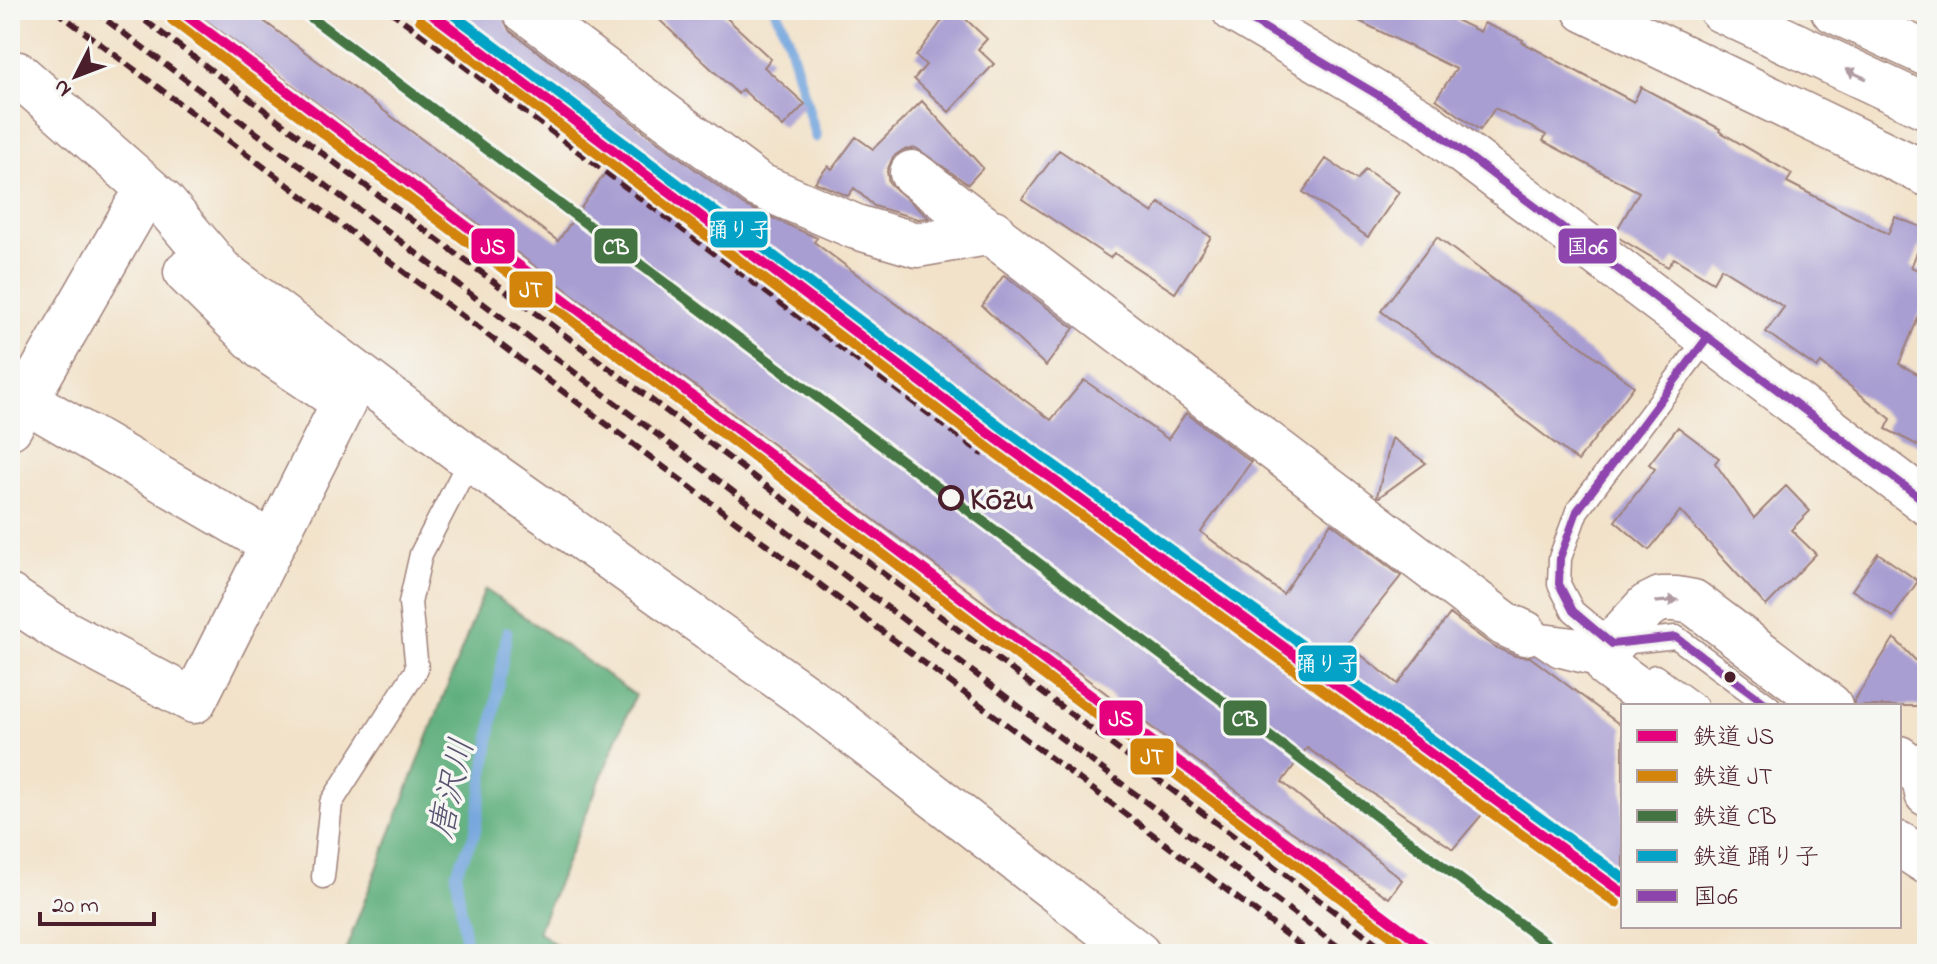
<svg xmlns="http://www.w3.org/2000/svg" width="1937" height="964" viewBox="0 0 1937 964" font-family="'Indie Flower','Klee One',sans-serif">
	<rect width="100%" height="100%" fill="#f6f6f2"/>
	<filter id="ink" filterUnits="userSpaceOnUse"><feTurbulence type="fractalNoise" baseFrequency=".0125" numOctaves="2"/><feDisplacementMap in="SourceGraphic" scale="16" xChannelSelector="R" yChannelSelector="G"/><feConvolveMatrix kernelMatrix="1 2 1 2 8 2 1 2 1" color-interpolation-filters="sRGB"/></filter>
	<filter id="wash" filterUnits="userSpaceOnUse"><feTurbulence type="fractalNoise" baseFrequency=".006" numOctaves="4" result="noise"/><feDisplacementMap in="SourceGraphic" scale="32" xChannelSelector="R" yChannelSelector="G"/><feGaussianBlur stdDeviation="1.8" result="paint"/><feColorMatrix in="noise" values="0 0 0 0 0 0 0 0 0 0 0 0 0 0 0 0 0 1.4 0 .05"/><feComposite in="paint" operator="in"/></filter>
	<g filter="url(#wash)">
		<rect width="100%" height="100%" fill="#f2e2c9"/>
		<path fill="#5dae7b" stroke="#546653" stroke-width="2" d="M485,589L635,695L538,931L567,954H344Z"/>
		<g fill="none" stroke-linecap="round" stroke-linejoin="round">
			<path stroke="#72a4dd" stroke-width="11" d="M776,10L788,38L816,137
				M467,954L456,873L475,833L507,632"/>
		</g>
		<g id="blocks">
			<path fill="#a89ed2" d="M192,10H249L558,241L626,143L448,10H500L509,30L743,205L817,238L814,242L1051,420L1084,380L1168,439L1186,413L1251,462L1201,532L1283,594L1331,523L1401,576L1347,644L1398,684L1450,614L1494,647L1515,656L1530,657L1623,727V870L1564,828L1558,836L1501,792L1453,849L1307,748L1282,782L1402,880L1389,898L1285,827Z
				M649,10H718L771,59L764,67L805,104L783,127L742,89L738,94Z
				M950,10H956L987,39L978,49L994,64L949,112L914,79L926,65L916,56Z
				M1337,10H1436L1480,32L1484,23L1523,40L1522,42L1634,102L1641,87L1720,129L1719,131L1792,174L1787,182L1888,234L1895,217L1927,229L1911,267L1927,274V296L1899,364L1927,379V450L1886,429L1891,419L1821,363L1817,368L1766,332L1784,307L1721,268L1713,282L1674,258L1668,267L1614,235L1639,192L1543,141L1546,135L1495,108L1480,130L1436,99L1456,69Z
				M922,101L983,168L968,184L916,148L903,150L893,157L887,171L889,183L929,218L918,219L874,206L854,188L848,196L815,182L828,166L832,169L856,137L873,149Z
				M1059,150L1153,213L1159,203L1211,237L1175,293L1114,253L1110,258L1022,199Z
				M1326,159L1357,180L1365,169L1399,192L1368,237L1303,192Z
				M1437,237L1634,386L1578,461L1381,311Z
				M1004,275L1074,328L1046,366L982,306Z
				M1678,427L1719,458L1715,463L1754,518L1786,486L1810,511L1791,530L1816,554L1766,606L1680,511L1649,550L1615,521L1655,469L1649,464Z
				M1392,438L1426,463L1379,497L1377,496Z
				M1878,553L1918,581L1893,617L1852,590Z
				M1894,638L1927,672V706H1854V701Z"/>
		</g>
	</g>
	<g filter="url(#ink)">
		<use href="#blocks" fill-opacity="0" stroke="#9e807a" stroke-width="2"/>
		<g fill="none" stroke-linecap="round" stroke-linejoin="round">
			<g stroke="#9e807a" stroke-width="25">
				<path id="lane" d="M1525,633L1612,644L1676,637L1769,706
					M1529,636L1557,655L1609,668
					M1618,648L1573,611L1559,584L1560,558L1577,511L1707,338
					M1655,676L1696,706
					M323,877L331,803L417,669L410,603L421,554L470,459"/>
			</g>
			<g stroke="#9e807a" stroke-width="47">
				<path id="street" d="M524,10L758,185L856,227L917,245L993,232
					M1585,10L1927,174
					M10,74H18L163,202L221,271L472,460L809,699L1138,954
					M912,173L1505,624L1525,633
					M27,401L271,543
					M10,427L136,208
					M10,597L60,630L194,701L344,402L263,348L186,272
					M1661,706L1609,668L1608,655L1612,644L1647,606L1661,599H1676L1693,602L1830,706
					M1899,758L1924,777L1927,794
					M1899,844L1927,862"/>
			</g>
			<g stroke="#9e807a" stroke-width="47">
				<path id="secondary" d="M1924,777L1927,773"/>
			</g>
			<g stroke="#9e807a" stroke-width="47">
				<path id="highway" d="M1234,10L1422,121L1927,503
					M1721,10L1927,107
					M1833,10L1927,54"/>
			</g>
			<use href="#lane" stroke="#fff" stroke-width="22"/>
			<use href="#street" stroke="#fff" stroke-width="44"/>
			<use href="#secondary" stroke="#fff" stroke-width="44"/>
			<use href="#highway" stroke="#fff" stroke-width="44"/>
			<path stroke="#4a1f2b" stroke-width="6" stroke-dasharray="12 6" stroke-linecap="butt" d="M55,10L1312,954
				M93,10L1348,954
				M131,10L1391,954
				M389,10L984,455"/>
			<g stroke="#f6f6f2" stroke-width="14">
				<path id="bus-1" d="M1234,10L1422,121L1927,503
					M1707,338L1577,511L1560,558L1559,584L1573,611L1612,644L1676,637L1769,706"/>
			</g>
			<use href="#bus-1" stroke="#8e44ad" stroke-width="8"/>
			<g stroke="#f6f6f2" stroke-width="16">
				<path id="rail-1" d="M179,10L1435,954
					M427,10L997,439L1623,893"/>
			</g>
			<g stroke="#f6f6f2" stroke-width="16">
				<path id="rail-2" d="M172,20L1415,954
					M420,20L990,449L1616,903"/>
			</g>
			<g stroke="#f6f6f2" stroke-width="16">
				<path id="rail-3" d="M301,10L1560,954"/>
			</g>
			<g stroke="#f6f6f2" stroke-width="16">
				<path id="rail-4" d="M447,10L1004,429L1623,878"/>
			</g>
			<use href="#rail-1" stroke="#e5007d" stroke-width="10"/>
			<use href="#rail-2" stroke="#d2840b" stroke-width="10"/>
			<use href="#rail-3" stroke="#447442" stroke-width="10"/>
			<use href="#rail-4" stroke="#04a2c6" stroke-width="10"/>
		</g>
		<defs><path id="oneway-solid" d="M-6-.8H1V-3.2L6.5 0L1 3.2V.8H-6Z" transform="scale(2)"/></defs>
		<g fill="#ae9aa0">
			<use href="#oneway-solid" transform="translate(1856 74) rotate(-155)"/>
			<use href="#oneway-solid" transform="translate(1667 601) rotate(-5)"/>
		</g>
	</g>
	<circle fill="#f6f6f2" stroke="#4a1f2b" stroke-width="4" cx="951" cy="498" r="11"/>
	<circle fill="#4a1f2b" stroke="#f6f6f2" stroke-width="3" cx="1730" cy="677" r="7"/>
	<g text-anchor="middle" stroke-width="7" stroke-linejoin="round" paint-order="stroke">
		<g font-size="32" font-weight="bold" fill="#4a1f2b" stroke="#f6f6f2" text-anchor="start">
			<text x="970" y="509">Kōzu</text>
		</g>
		<g font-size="34" font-style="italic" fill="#5a5472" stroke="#f6f6f2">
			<text transform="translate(450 788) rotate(-77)" y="12">唐沢川</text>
		</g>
	</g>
	<g stroke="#f6f6f2" stroke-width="3">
		<rect x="709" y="210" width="60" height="39" rx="8" fill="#04a2c6"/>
		<rect x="470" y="227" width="46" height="38" rx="8" fill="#e5007d"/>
		<rect x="593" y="227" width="46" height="38" rx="8" fill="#447442"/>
		<rect x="1557" y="227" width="61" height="38" rx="8" fill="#8e44ad"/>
		<rect x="508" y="270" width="46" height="39" rx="8" fill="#d2840b"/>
		<rect x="1297" y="644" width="61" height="39" rx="8" fill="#04a2c6"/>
		<rect x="1098" y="699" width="46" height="38" rx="8" fill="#e5007d"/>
		<rect x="1222" y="699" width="46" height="38" rx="8" fill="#447442"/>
		<rect x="1129" y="737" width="46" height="39" rx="8" fill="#d2840b"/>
	</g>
	<g font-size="22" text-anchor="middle" font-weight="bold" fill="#fff">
		<text x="739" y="237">踊り子</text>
		<text x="493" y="254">JS</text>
		<text x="616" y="254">CB</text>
		<text x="1587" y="254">国06</text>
		<text x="531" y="297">JT</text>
		<text x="1327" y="671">踊り子</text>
		<text x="1121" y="726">JS</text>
		<text x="1245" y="726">CB</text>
		<text x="1152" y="764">JT</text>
	</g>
	<rect width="1937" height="964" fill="none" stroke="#f6f6f2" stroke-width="40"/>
	<rect x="1621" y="704" width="280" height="224" fill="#f6f6f2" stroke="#b1a0a2" stroke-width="2"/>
	<rect x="1637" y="730" width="40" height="12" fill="#e5007d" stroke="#b1a0a2" stroke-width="2"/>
	<text x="1693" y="744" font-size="24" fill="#4a1f2b">鉄道 JS</text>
	<rect x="1637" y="770" width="40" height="12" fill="#d2840b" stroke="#b1a0a2" stroke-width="2"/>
	<text x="1693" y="784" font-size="24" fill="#4a1f2b">鉄道 JT</text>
	<rect x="1637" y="810" width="40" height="12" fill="#447442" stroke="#b1a0a2" stroke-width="2"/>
	<text x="1693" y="824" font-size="24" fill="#4a1f2b">鉄道 CB</text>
	<rect x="1637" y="850" width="40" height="12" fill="#04a2c6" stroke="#b1a0a2" stroke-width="2"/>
	<text x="1693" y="864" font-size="24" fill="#4a1f2b">鉄道 踊り子</text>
	<rect x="1637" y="890" width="40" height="12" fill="#8e44ad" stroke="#b1a0a2" stroke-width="2"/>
	<text x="1693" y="904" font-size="24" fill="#4a1f2b">国06</text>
	<g transform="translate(76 76) rotate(228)" stroke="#f6f6f2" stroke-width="6" paint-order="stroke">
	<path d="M0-6L14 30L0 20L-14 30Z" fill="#4a1f2b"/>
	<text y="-12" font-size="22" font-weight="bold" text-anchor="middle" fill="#4a1f2b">N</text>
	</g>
	<path d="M40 912v12h114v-12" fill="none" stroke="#4a1f2b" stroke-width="4"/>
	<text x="52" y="912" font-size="24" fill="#4a1f2b" stroke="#f6f6f2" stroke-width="6" paint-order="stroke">20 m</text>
</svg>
